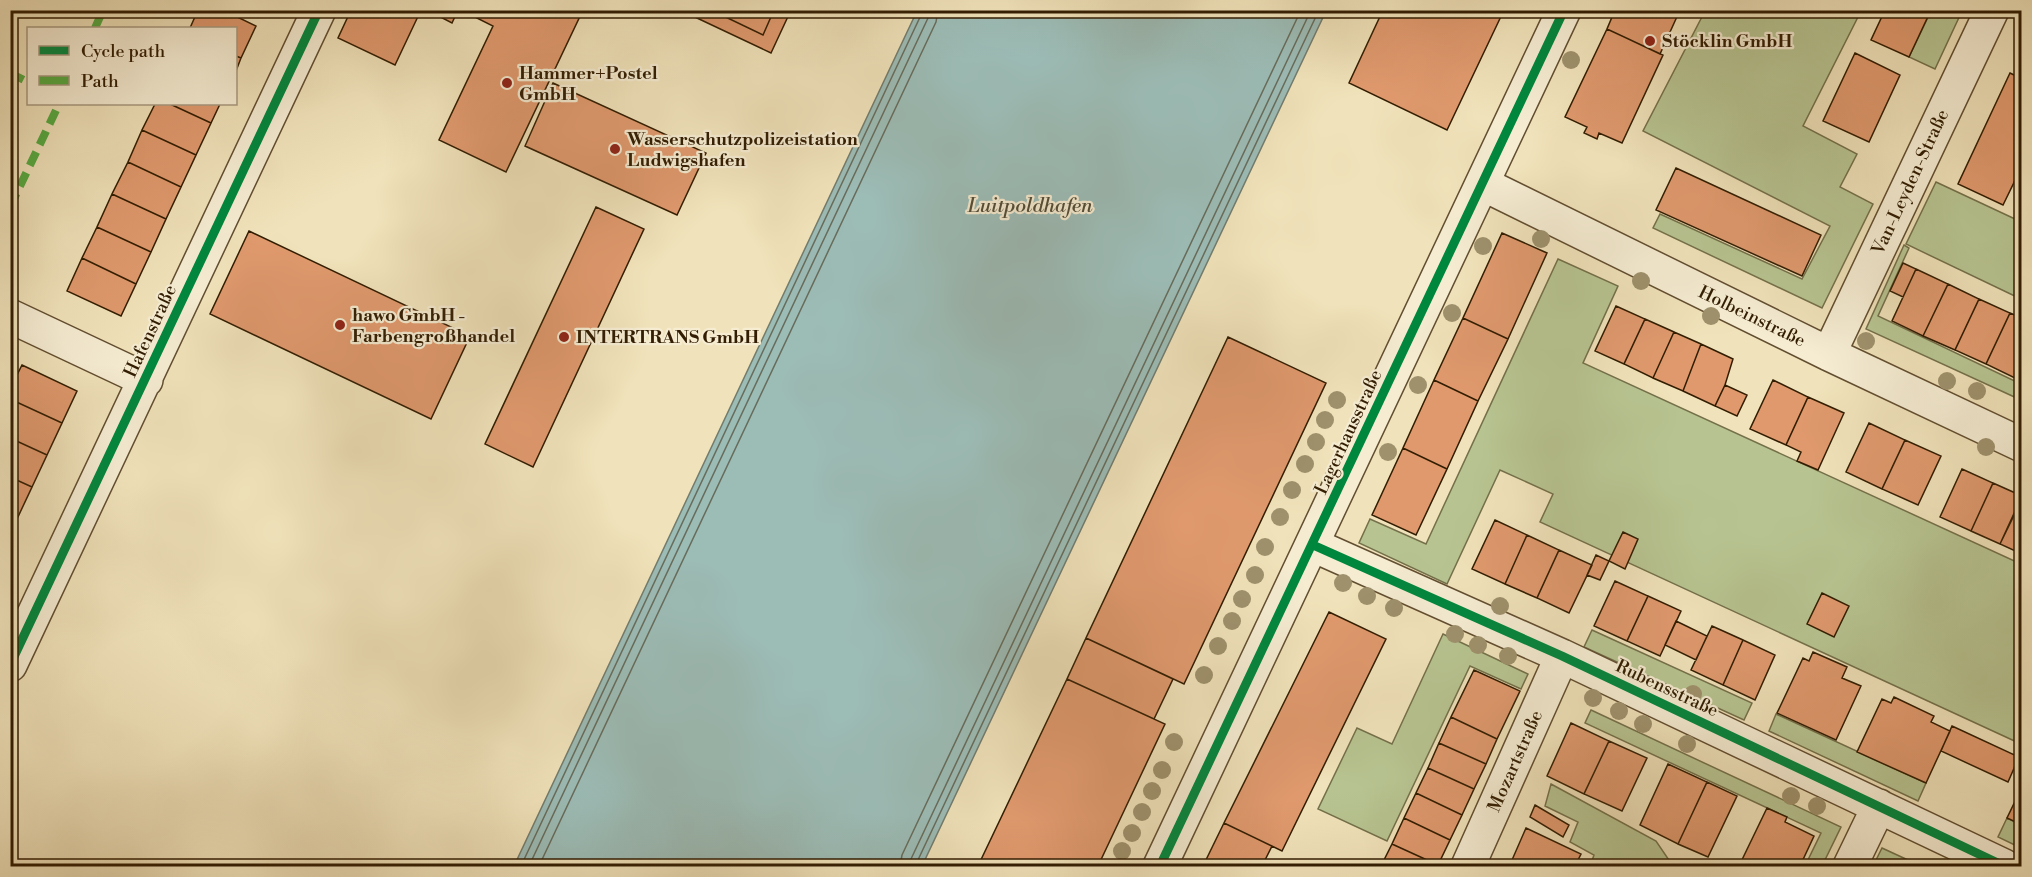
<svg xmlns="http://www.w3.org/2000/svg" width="2032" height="877" viewBox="0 0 2032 877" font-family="'Libre Bodoni',serif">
	<rect width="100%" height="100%" fill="#f0e2ba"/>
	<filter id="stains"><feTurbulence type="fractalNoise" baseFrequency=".00333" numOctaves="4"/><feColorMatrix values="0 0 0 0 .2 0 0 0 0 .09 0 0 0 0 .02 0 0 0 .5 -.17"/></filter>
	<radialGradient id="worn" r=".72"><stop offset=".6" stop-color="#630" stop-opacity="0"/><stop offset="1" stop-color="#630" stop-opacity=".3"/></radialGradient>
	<path fill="#b7c491" stroke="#74704a" stroke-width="1.5" d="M1705,11H1861L1803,126L1857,154L1840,187L1873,204L1822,308L1653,228L1660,214L1802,279L1830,226L1643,131Z
		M1931,11H1962L1935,69L1909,57Z
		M1936,182L2015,219L2021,210V299L1906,244Z
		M1904,245L1909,248L1878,316L2021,384V400L1866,329Z
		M1558,259L1618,286L1583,363L2021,564V744L1540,522L1553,494L1500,470L1447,584L1359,543L1370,519L1426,544Z
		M1592,630L1752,703L1744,720L1584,647Z
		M1443,634L1528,674L1521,689L1470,666L1387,841L1318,809L1357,728L1392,744Z
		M1591,710L1841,827L1822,866H1805L1821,833L1585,723Z
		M1776,714L1926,783L1918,801L1769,731Z
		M1551,784L1656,841L1673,866H1590L1594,855L1570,842L1578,822L1545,806Z
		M2007,818L2021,825V848L1998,837Z
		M1882,848L1921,866H1891L1876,860Z"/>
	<path fill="#9cbcb6" stroke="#727c6e" stroke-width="1.5" d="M917,11H1326L922,866H514Z"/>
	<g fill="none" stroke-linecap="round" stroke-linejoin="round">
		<path stroke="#676c5c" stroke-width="1.5" d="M521,866L921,15L922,10
			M529,866L928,18L929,10
			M539,866L936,22L938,10
			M900,866L902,855L1301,10
			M909,866L911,859L1311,10
			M917,866V862L1319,10"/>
	</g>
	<path fill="#df996d" stroke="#321d02" stroke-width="1.5" d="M198,10H223L256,26L241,58L236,56V28H190Z
		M351,10H421L395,65L338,38Z
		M427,10H458L452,23Z
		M461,10H578L582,12L506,172L439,140L493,26Z
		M680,10H711L763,35L774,10H791L771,53Z
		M711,10H774L763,35Z
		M1383,10H1504L1447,130L1349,83Z
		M1615,10H1680L1660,54L1607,29Z
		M1885,10H1931L1909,57L1871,40Z
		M1607,29L1663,55L1622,143L1599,133L1597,139L1584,133L1587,127L1565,117Z
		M1855,53L1900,75L1869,142L1823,121Z
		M236,56L241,58L236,71Z
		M2010,73L2022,79V166L2003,205L1958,184Z
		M553,83L706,153L677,215L525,146Z
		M155,104H170L211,123L196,155L142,130Z
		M170,104H220L211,123Z
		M142,130L196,155L181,187L128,162Z
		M128,162L181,187L166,219L112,194Z
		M1676,168L1821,235L1802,276L1656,210Z
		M112,194L166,219L151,252L97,227Z
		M596,207L644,229L533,467L485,444Z
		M97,227L151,252L136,284L82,258Z
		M249,231L470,336L431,419L210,314Z
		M1502,233L1547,253L1508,339L1463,318Z
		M82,258L136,284L121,316L67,291Z
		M1903,263L1916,269L1903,297L1890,291Z
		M1916,269L1948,284L1923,336L1892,321Z
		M1948,284L1979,299L1955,350L1923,336Z
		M1979,299L2010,313L1986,364L1955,350Z
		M1616,306L1645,319L1624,364L1595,351Z
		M2010,313L2022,318V370L2017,379L1986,364Z
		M1463,318L1508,339L1478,401L1434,380Z
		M1645,319L1674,332L1653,378L1624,364Z
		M1674,332L1701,344L1683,391L1653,378Z
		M1228,337L1326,383L1184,684L1086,638Z
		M1701,344L1733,359L1725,385L1715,406L1683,391Z
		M22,365L77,391L62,423L10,399V389Z
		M1434,380L1478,401L1447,469L1403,448Z
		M1773,380L1808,397L1786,445L1750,429Z
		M1725,385L1747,395L1737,416L1715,406Z
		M1808,397L1844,413L1818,470L1797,461L1801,452L1786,445Z
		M10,399L62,423L47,455L10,438Z
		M1869,423L1905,440L1882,489L1846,472Z
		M10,438L47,455L32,487L10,477Z
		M1905,440L1941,456L1918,505L1882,489Z
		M1403,448L1447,469L1416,535L1372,515Z
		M1962,469L1993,483L1971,531L1940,517Z
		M10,477L32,487L17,519L10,516Z
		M1993,483L2022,496L2000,544L1971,531Z
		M2022,499V554L2000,544Z
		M10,516L17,519L10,532Z
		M1495,520L1527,535L1505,584L1472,569Z
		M1623,532L1638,539L1625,569L1609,561Z
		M1527,535L1559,550L1537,598L1505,584Z
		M1559,550L1592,565L1569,613L1537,598Z
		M1596,555L1609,561L1600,580L1587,575Z
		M1615,581L1648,596L1627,641L1594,626Z
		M1822,593L1849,606L1834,637L1807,624Z
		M1648,596L1681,611L1660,656L1627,641Z
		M1329,612L1386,639L1282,851L1224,823Z
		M1676,621L1707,636L1696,660L1665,645Z
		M1712,626L1743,640L1723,685L1691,670Z
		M1086,638L1173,679L1154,719L1067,679Z
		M1743,640L1775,655L1755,700L1723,685Z
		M1813,652L1847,667L1842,678L1861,686L1836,740L1777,713L1803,658L1809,661Z
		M1474,670L1520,691L1497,739L1451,717Z
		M1067,679L1165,724L1098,866H978Z
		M1894,697L1934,716L1931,722L1950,731L1926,783L1857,752L1882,699L1891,703Z
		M1451,717L1497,739L1486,764L1439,743Z
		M1571,723L1609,741L1584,794L1547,776Z
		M1952,726L2019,757L2008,782L1941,751Z
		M1609,741L1647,758L1622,811L1584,794Z
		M1439,743L1486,764L1474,789L1428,768Z
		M1668,764L1707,782L1678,844L1640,825Z
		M1428,768L1474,789L1462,815L1416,793Z
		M1707,782L1737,796L1708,857L1678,844Z
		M2022,787V825L2007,818Z
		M1416,793L1462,815L1450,840L1404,818Z
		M1535,805L1569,825L1563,837L1530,817Z
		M1767,808L1787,817L1785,822L1814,836L1800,866H1739Z
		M1404,818L1450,840L1438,865L1392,844Z
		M1224,823L1272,846L1262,866H1203Z
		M1526,828L1581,854L1575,866H1526L1512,860Z
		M1392,844L1438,865L1437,866H1381Z
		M1512,860L1526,866H1508Z"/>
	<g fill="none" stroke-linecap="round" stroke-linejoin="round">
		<g stroke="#624e30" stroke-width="36">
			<path id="minor" d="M1483,184L1829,354L2022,445
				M10,316L146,380
				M1829,354L1992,10
				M1313,545L1562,656L2004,866
				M10,665L319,10
				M1468,866L1562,656
				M1850,866L1879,806"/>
		</g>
		<g stroke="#624e30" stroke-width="36">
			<path id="tertiary" d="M1160,866L1564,10"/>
		</g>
		<use href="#minor" stroke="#f5ecd2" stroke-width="33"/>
		<use href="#tertiary" stroke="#f5ecd2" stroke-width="33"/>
		<path stroke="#54a940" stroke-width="8" stroke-dasharray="15 8" stroke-linecap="butt" d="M95,28L103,10
			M10,73L28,82
			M10,207L59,104"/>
		<g stroke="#f5ecd2" stroke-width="13">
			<path id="cycleway" d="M1313,545L1562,656L2004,866
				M10,665L319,10
				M1160,866L1564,10"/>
		</g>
		<use href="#cycleway" stroke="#00873e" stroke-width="9"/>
	</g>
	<g fill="#9e916c">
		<circle cx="1571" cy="60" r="9"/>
		<circle cx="1541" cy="239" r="9"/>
		<circle cx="1483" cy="246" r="9"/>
		<circle cx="1641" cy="281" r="9"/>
		<circle cx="1452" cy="313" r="9"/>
		<circle cx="1711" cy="316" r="9"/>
		<circle cx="1866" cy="341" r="9"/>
		<circle cx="1947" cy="381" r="9"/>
		<circle cx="1418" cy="385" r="9"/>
		<circle cx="1977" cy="391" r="9"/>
		<circle cx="1337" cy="400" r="9"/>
		<circle cx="1325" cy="420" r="9"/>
		<circle cx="1316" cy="442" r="9"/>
		<circle cx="1986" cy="447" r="9"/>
		<circle cx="1388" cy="452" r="9"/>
		<circle cx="1305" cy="464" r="9"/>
		<circle cx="1292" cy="490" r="9"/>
		<circle cx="1280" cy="517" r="9"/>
		<circle cx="1265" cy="547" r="9"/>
		<circle cx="1255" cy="575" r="9"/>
		<circle cx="1343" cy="583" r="9"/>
		<circle cx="1367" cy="596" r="9"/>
		<circle cx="1242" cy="599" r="9"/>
		<circle cx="1500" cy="606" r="9"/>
		<circle cx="1394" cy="608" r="9"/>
		<circle cx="1232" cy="621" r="9"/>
		<circle cx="1455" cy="634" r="9"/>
		<circle cx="1478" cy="645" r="9"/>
		<circle cx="1218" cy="646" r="9"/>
		<circle cx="1508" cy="656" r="9"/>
		<circle cx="1204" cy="675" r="9"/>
		<circle cx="1693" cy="694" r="9"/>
		<circle cx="1593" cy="698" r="9"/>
		<circle cx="1619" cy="711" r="9"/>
		<circle cx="1643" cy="724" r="9"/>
		<circle cx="1174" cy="742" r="9"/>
		<circle cx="1687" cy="744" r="9"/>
		<circle cx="1162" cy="770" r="9"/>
		<circle cx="1152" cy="791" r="9"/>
		<circle cx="1791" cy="796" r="9"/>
		<circle cx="1817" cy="806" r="9"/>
		<circle cx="1142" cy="812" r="9"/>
		<circle cx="1132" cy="833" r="9"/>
		<circle cx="1122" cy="851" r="9"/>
	</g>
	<g fill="#8f2418" stroke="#f5ecd2" stroke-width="2">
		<circle cx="1650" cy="41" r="6"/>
		<circle cx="507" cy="83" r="6"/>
		<circle cx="615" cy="149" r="6"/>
		<circle cx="340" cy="325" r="6"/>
		<circle cx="564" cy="337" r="6"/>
	</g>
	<g text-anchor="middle" stroke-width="4.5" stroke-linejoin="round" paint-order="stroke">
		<g font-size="18" font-weight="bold" fill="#321d02" stroke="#f5ecd2" text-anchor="start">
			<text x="1662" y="47">Stöcklin GmbH</text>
			<text x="519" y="79">Hammer+Postel<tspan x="519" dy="21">GmbH</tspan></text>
			<text x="627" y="145">Wasserschutzpolizeistation<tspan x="627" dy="21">Ludwigshafen</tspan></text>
			<text x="352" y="321">hawo GmbH -<tspan x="352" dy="21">Farbengroßhandel</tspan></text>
			<text x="576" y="343">INTERTRANS GmbH</text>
		</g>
		<g font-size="18" fill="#321d02" stroke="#f5ecd2">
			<text transform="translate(1910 182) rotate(-65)" y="6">Van-Leyden-Straße</text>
			<text transform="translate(1752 316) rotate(26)" y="6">Holbeinstraße</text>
			<text transform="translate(150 331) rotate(-65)" y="6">Hafenstraße</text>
			<text transform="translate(1348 432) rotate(-65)" y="6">Lagerhausstraße</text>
			<text transform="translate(1667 688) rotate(25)" y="6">Rubensstraße</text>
			<text transform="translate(1515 761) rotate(-66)" y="6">Mozartstraße</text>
		</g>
		<g font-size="20" font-style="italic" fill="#524d38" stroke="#f5ecd2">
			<text x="1030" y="212">Luitpoldhafen</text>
		</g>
	</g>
	<rect width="2032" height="877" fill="none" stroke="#f0e2ba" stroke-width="36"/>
	<rect x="12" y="12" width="2008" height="853" fill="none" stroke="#321d02" stroke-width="3"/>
	<rect x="18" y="18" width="1996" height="841" fill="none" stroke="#321d02" stroke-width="1.5"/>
	<rect x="27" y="27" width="210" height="78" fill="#f5ecd2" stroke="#a7997f" stroke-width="1.5"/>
	<rect x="39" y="46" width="30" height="9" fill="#00873e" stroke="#a7997f" stroke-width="1.5"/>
	<text x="81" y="57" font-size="18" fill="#321d02">Cycle path</text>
	<rect x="39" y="76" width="30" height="9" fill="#54a940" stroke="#a7997f" stroke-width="1.5"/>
	<text x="81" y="87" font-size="18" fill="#321d02">Path</text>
	<rect width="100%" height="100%" filter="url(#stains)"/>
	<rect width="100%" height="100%" fill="url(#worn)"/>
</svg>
